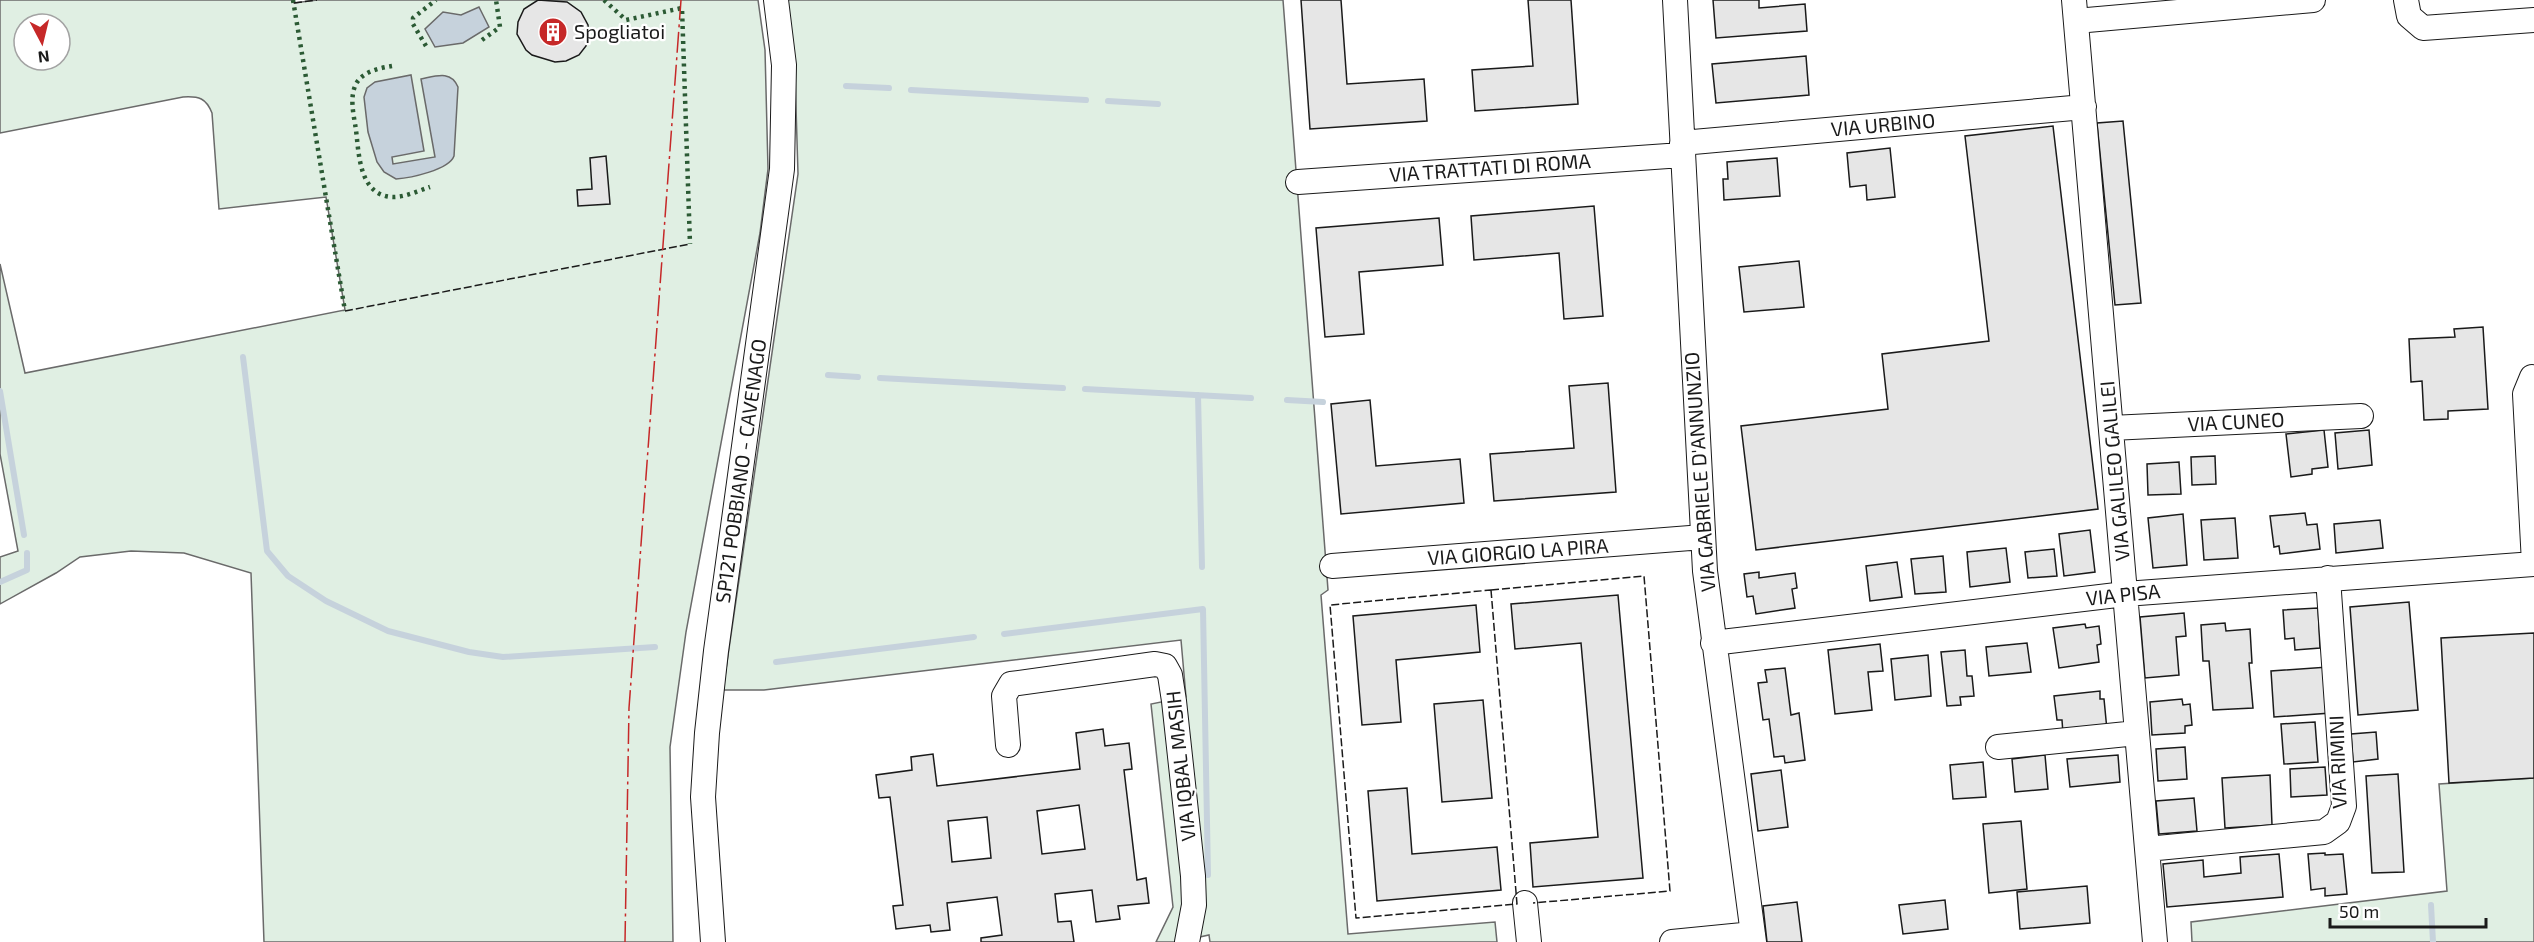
<svg xmlns="http://www.w3.org/2000/svg" width="2534" height="942" viewBox="0 0 2534 942" font-family="'Exo 2',sans-serif">
	<rect width="100%" height="100%" fill="#fff"/>
	<path fill="#e0efe3" stroke="#6a6a6a" stroke-width="1.5" fill-rule="evenodd" d="M0,0H293L294,3L317,0H758L765,50L768,169L760,233L686,632L670,747L673,942H264L251,573L184,553L131,551L80,557L56,573L0,604V557L18,551L0,454V264L25,373L345,310L326,197L219,209L212,113C206,98 199,96 183,97L0,133ZM24,24H60V60H24Z
		M786,0H1283L1328,590L1321,595L1348,934L1495,922L1497,942H1210L1209,935L1177,942H1156L1173,907L1151,704L1186,697L1181,640L764,690H723L798,174L795,74Z
		M2534,778V942H2192L2191,922L2447,891L2439,784Z"/>
	<path fill="#c6d2dc" stroke="#6a6a6a" stroke-width="1.5" d="M479,7L489,27L463,43L435,47L425,29L443,12L461,15Z
		M411,75L424,151L392,157L393,164L435,157L421,79C436,76 451,70 458,87L454,156C449,170 410,178 396,179L384,172L377,162L368,132L364,97L367,88L375,82Z"/>
	<g fill="none" stroke-linecap="round" stroke-linejoin="round">
		<path stroke="#c6d2dc" stroke-width="6" d="M846,86L889,88
			M911,90L1086,100
			M1108,101L1158,104
			M243,357L267,551L288,576L326,601L388,631L469,652L503,657L655,647
			M828,375L858,377
			M880,378L1063,388
			M1085,389L1251,398
			M0,391L24,535
			M1198,395L1202,567
			M1287,400L1323,402
			M0,582L27,570V553
			M1004,634L1203,609L1208,875
			M776,662L974,637
			M2431,905L2433,942"/>
	</g>
	<path fill="#e6e6e6" stroke="#1a1a1a" stroke-width="1.5" fill-rule="evenodd" d="M538,0L567,2L581,12L588,25L589,36L586,46L579,55L566,61L555,62L532,55L526,50L517,34L518,22L524,9Z
		M1301,0H1341L1347,84L1424,79L1427,121L1310,129Z
		M1528,0H1571L1578,104L1475,111L1472,70L1533,66Z
		M1713,0H1759V8L1805,4L1807,31L1716,38Z
		M1806,56L1809,95L1716,103L1712,64Z
		M2123,121L2141,303L2115,305L2097,123Z
		M2053,126L2098,509L1756,550L1741,426L1888,409L1882,354L1989,341L1965,136Z
		M1890,148L1895,197L1867,200L1866,185L1850,187L1847,153Z
		M606,156L610,204L578,206L577,190L592,189L590,158Z
		M1777,158L1780,196L1724,200L1723,179H1728L1727,162Z
		M1594,206L1603,316L1564,319L1559,253L1474,260L1471,216Z
		M1439,218L1443,265L1359,272L1364,334L1325,337L1316,228Z
		M1799,261L1804,307L1744,312L1739,267Z
		M2483,327L2488,409L2448,411V419L2424,420L2422,381L2411,382L2409,339L2455,337L2454,329Z
		M1608,383L1616,492L1494,501L1490,454L1574,448L1569,386Z
		M1370,400L1376,466L1460,459L1464,503L1341,514L1331,404Z
		M2324,430L2328,467L2312,469V474L2291,477L2286,434Z
		M2369,430L2372,465L2338,469L2335,433Z
		M2215,456L2216,484L2192,485L2191,457Z
		M2179,462L2181,494L2148,495L2147,464Z
		M2305,513L2307,525L2317,524L2320,549L2280,554L2279,546L2274,547L2270,516Z
		M2183,514L2187,565L2153,568L2148,518Z
		M2235,518L2238,558L2204,560L2201,520Z
		M2380,520L2383,548L2336,553L2334,524Z
		M2090,530L2095,572L2064,576L2059,534Z
		M2006,548L2010,582L1970,587L1967,552Z
		M2054,549L2057,576L2028,578L2025,552Z
		M1943,556L1946,592L1915,594L1911,559Z
		M1897,562L1902,597L1870,601L1866,566Z
		M1759,572V578L1795,573L1797,588L1792,589L1795,608L1756,614L1753,596L1747,597L1744,574Z
		M1618,595L1643,878L1533,887L1530,843L1598,837L1581,643L1515,649L1511,604Z
		M2409,602L2418,710L2358,715L2350,607Z
		M1476,605L1480,652L1396,660L1401,722L1362,725L1353,616Z
		M2318,608L2320,648L2295,650L2294,638L2285,639L2283,610Z
		M2184,613L2186,636L2176,637L2179,675L2145,678L2140,617Z
		M2225,623L2226,631L2250,629L2252,663H2249L2253,708L2213,710L2209,661H2203L2201,625Z
		M2085,624L2086,628L2099,626L2101,644L2097,645L2099,662L2059,668L2053,628Z
		M2534,633V778L2449,783L2441,638Z
		M2027,643L2031,672L1989,676L1986,647Z
		M1880,644L1883,671L1868,672L1872,710L1835,714L1828,650Z
		M1965,650L1967,676H1972L1974,696L1960,697L1961,705L1947,706L1941,652Z
		M1928,655L1931,696L1895,700L1891,659Z
		M2328,667L2331,713L2274,717L2271,671Z
		M1785,668L1791,715L1799,713L1805,760L1785,763L1784,756L1774,757L1769,719L1763,720L1758,683L1767,682L1765,670Z
		M2100,691V699H2104L2107,730L2063,734L2062,720H2057L2054,696Z
		M2182,699L2183,705L2190,704L2192,725L2185,726V733L2152,735L2150,702Z
		M1483,700L1492,798L1442,802L1434,704Z
		M2315,722L2318,762L2284,764L2281,724Z
		M1103,729L1105,746L1129,743L1132,769L1124,770L1137,880L1146,878L1149,903L1118,906L1120,919L1096,922L1092,890L1055,894L1058,922L1071,921L1074,942H981V938L1002,935L997,897L947,903L950,930L931,932L930,925L896,929L893,906L903,905L890,797L879,798L876,775L912,770L911,757L933,754L937,786L1080,769L1076,733ZM1079,805L1085,849L1042,854L1037,811ZM987,817L991,858L952,862L948,821Z
		M2376,732L2378,759L2353,762L2351,734Z
		M2185,747L2187,779L2158,781L2156,749Z
		M2045,755L2048,789L2015,792L2012,759Z
		M2118,755L2120,782L2070,787L2067,759Z
		M1983,762L1986,797L1953,799L1950,765Z
		M2325,767L2327,795L2291,797L2290,769Z
		M1781,770L1788,827L1758,831L1751,774Z
		M2398,774L2404,872L2372,873L2366,776Z
		M2270,775L2272,825L2225,828L2222,778Z
		M1407,788L1412,854L1497,847L1501,890L1377,901L1368,791Z
		M2194,798L2197,831L2159,834L2156,801Z
		M2021,821L2027,889L1989,893L1983,824Z
		M2325,853V855L2343,854L2347,894L2325,896V888L2311,890L2308,854Z
		M2279,854L2283,897L2167,907L2163,864L2203,860L2204,877L2241,873L2240,857Z
		M2087,886L2090,923L2020,929L2017,892Z
		M1945,900L1948,929L1903,934L1899,905Z
		M1797,902L1802,942H1767L1763,906Z"/>
	<g fill="none" stroke-linecap="round" stroke-linejoin="round">
		<g stroke="#1a1a1a" stroke-width="26">
			<path id="minor" d="M1675,0L1705,571L1754,942
				M2074,0L2155,942
				M2406,0L2409,16L2423,28L2534,20
				M2076,21L2313,0
				M1682,143L2084,107
				M1298,182L1682,155
				M2532,377L2525,394L2534,563
				M2111,428L2361,416
				M1332,566L1703,537
				M1713,643L2125,594L2534,564
				M1008,745L1004,696L1011,684L1155,664L1165,666L1170,675L1174,701L1193,876L1194,905L1187,942
				M1998,747L2137,733
				M2147,849L2324,832L2338,822L2344,806L2328,578
				M1525,903L1529,942
				M713,942L703,797L707,733L716,651L782,169L784,65L776,0
				M1672,942L1753,934"/>
		</g>
		<use href="#minor" stroke="#fff" stroke-width="24"/>
		<path stroke="#2b5a34" stroke-width="4.5" stroke-dasharray="3 4.5" stroke-linecap="butt" d="M293,0L345,311
			M604,0L626,20L682,8L690,244
			M482,40L500,27L496,0
			M426,46L413,24V18L436,0
			M392,66C380,68 363,71 356,84C349,98 354,116 356,130C359,154 359,196 393,197C405,197 418,191 430,187"/>
		<path stroke="#1a1a1a" stroke-width="1.5" stroke-dasharray="8 3" stroke-linecap="butt" d="M294,3L317,0
			M345,311L690,244
			M1491,590L1517,904L1356,918L1330,605Z
			M1491,590L1644,576L1670,891L1533,903"/>
		<path stroke="#c62828" stroke-width="1.5" stroke-dasharray="21 4.5 3 4.5" stroke-linecap="butt" d="M625,942L629,708L681,0"/>
	</g>
	<defs>
		<g id="building-disc" transform="scale(1.5)"><circle r="9.5" fill="#c62828" stroke="#fff"/><path d="M-4-6H4V6H1V3H-1V6H-4ZM-2.5-4.3h1.7v1.8h-1.7ZM.8-4.3h1.7v1.8H.8ZM-2.5-1h1.7V.8h-1.7ZM.8-1h1.7V.8H.8Z" fill="#fff"/></g>
	</defs>
	<g fill-rule="evenodd">
		<use href="#building-disc" x="553" y="32"/>
	</g>
	<g text-anchor="middle" stroke-width="4.5" stroke-linejoin="round" paint-order="stroke">
		<g font-size="20" fill="#1a1a1a" stroke="#fff" text-anchor="start">
			<text x="574" y="39">Spogliatoi</text>
		</g>
		<g font-size="20" fill="#1a1a1a" stroke="#fff">
			<text transform="translate(1883 125) rotate(-5)" y="7">VIA URBINO</text>
			<text transform="translate(1490 168) rotate(-4)" y="7">VIA TRATTATI DI ROMA</text>
			<text transform="translate(2236 422) rotate(-3)" y="7">VIA CUNEO</text>
			<text transform="translate(741 471) rotate(-82)" y="7">SP121 POBBIANO - CAVENAGO</text>
			<text transform="translate(2115 471) rotate(-95)" y="7">VIA GALILEO GALILEI</text>
			<text transform="translate(1700 472) rotate(-94)" y="7">VIA GABRIELE D'ANNUNZIO</text>
			<text transform="translate(1518 552) rotate(-4)" y="7">VIA GIORGIO LA PIRA</text>
			<text transform="translate(2123 595) rotate(-6)" y="7">VIA PISA</text>
			<text transform="translate(2338 762) rotate(-92)" y="7">VIA RIMINI</text>
			<text transform="translate(1181 766) rotate(-96)" y="7">VIA IQBAL MASIH</text>
		</g>
	</g>
	<g transform="translate(42 42) rotate(173)"><circle r="28" fill="#ffffff" stroke="#a3a3a3" stroke-width="1.5"/>
	<path d="M0-4.5L10 22L0 15L-10 22Z" fill="#c62828"/>
	<text y="-9" font-size="16" font-weight="bold" text-anchor="middle" fill="#1a1a1a">N</text>
	</g>
	<path d="M2330 918v9h156v-9" fill="none" stroke="#1a1a1a" stroke-width="3"/>
	<text x="2339" y="918" font-size="18" fill="#1a1a1a" stroke="#ffffff" stroke-width="4.5" paint-order="stroke">50 m</text>
</svg>
